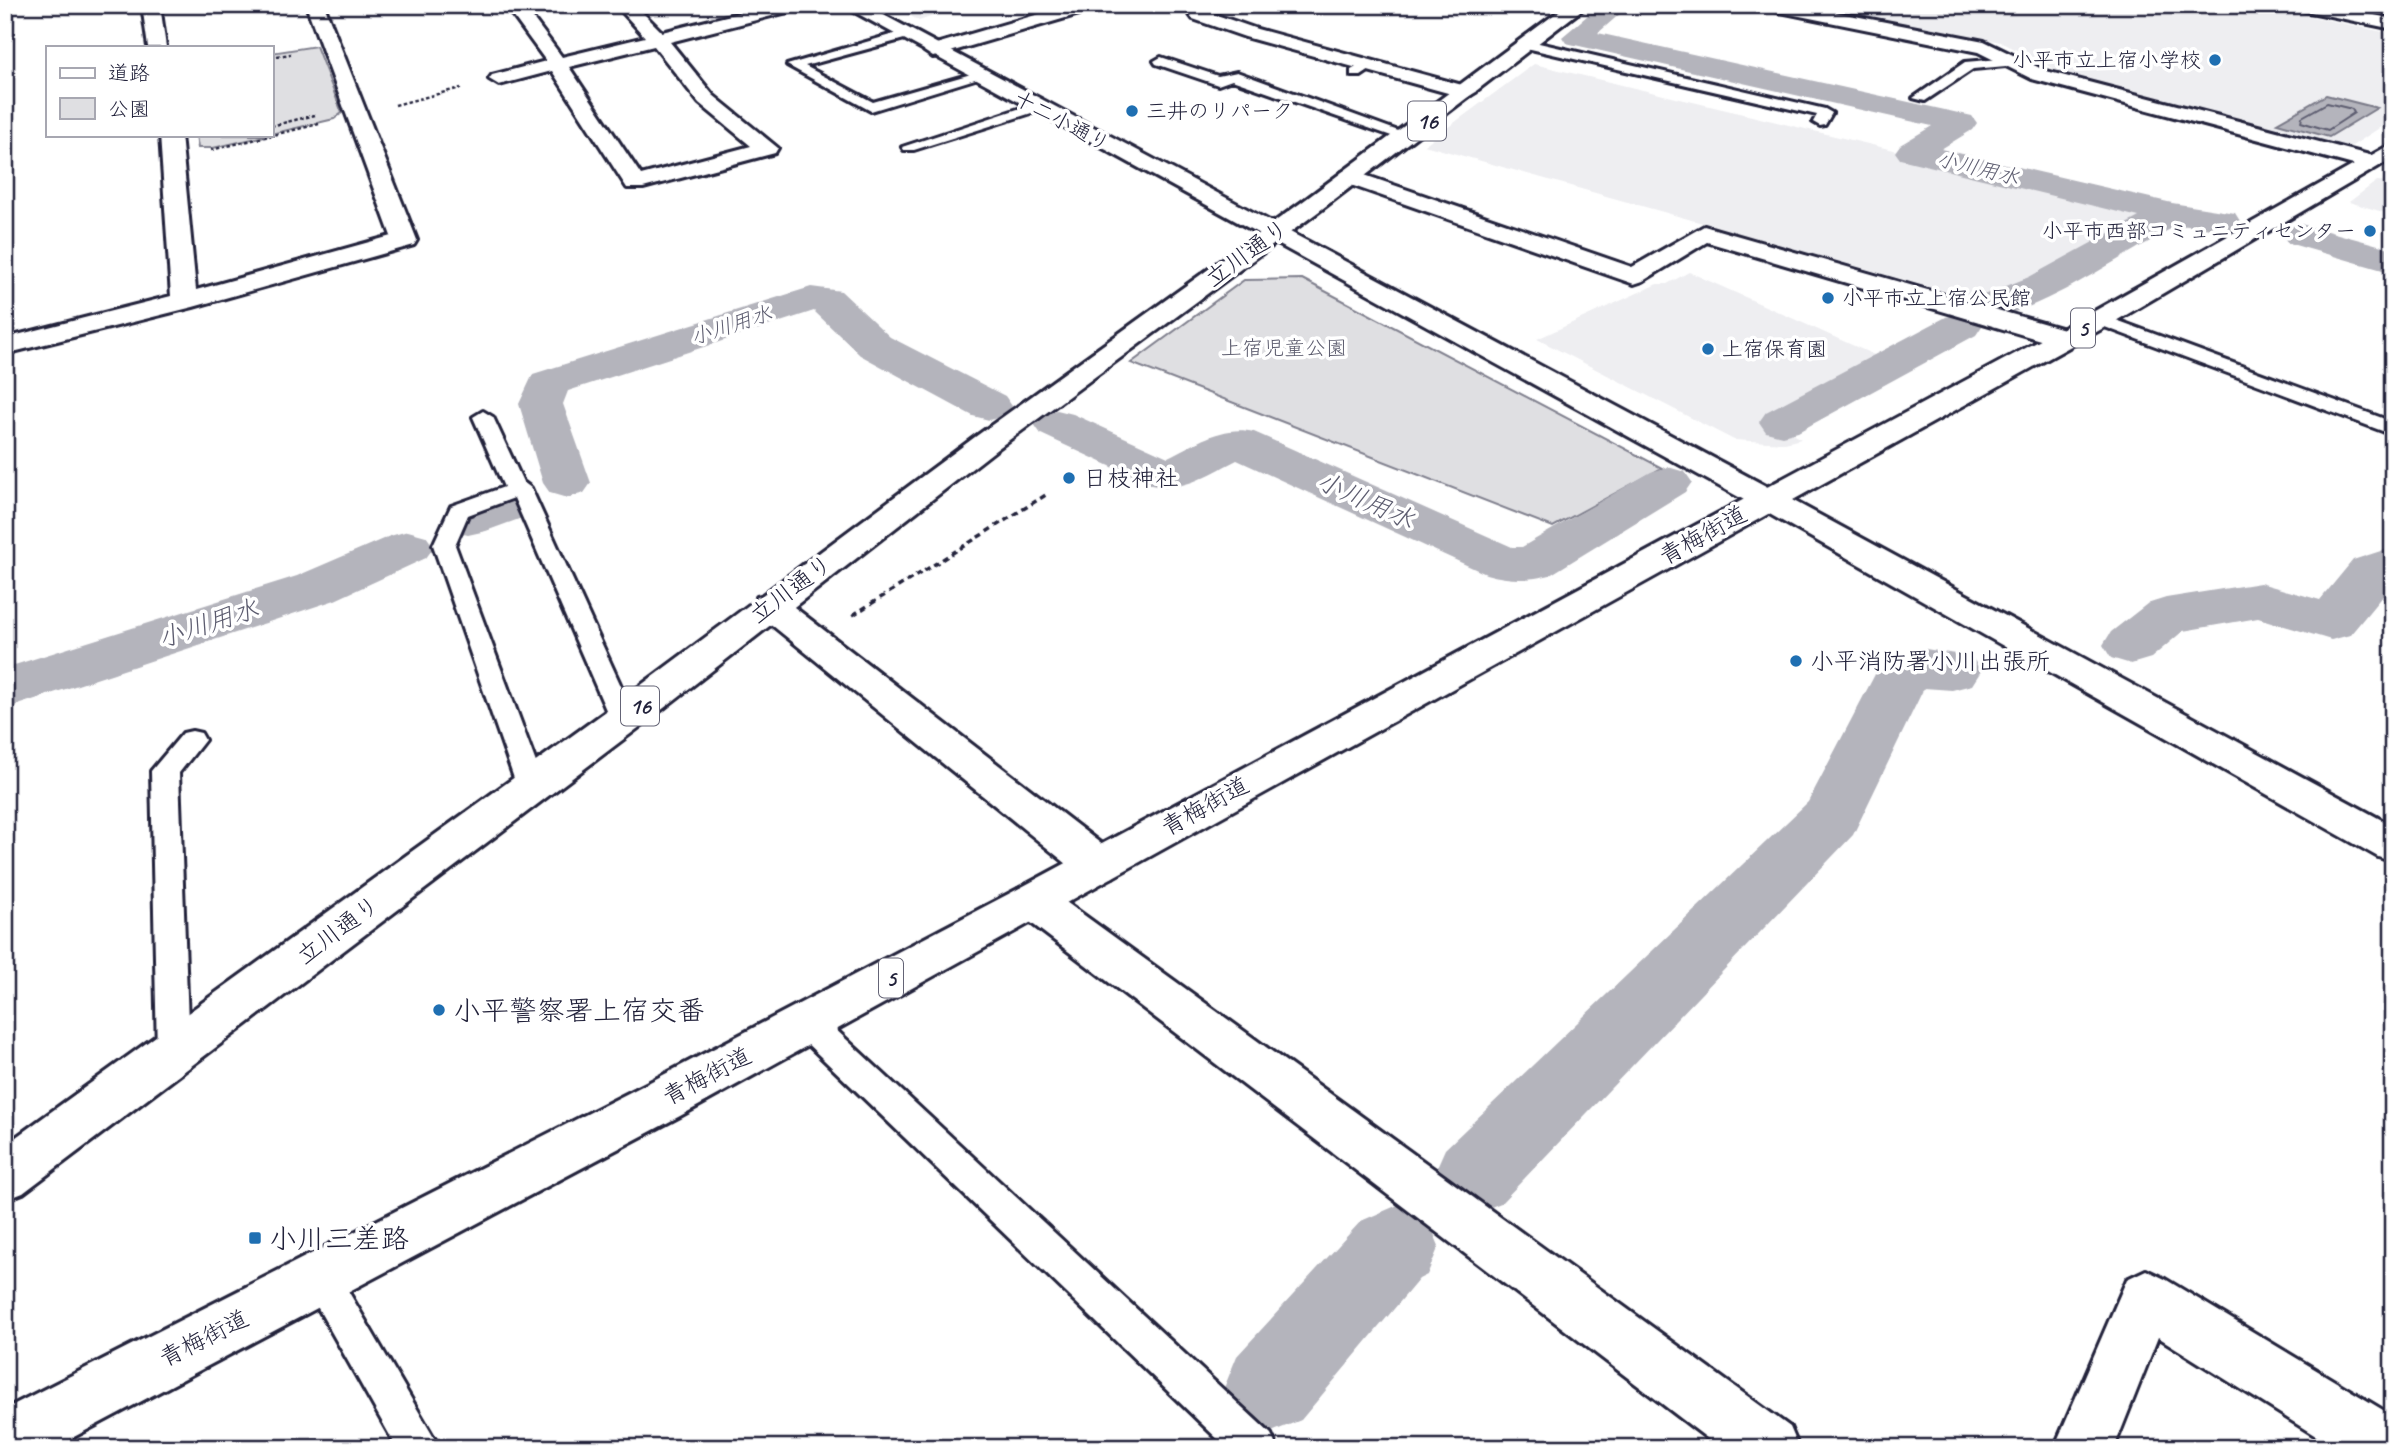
<svg xmlns="http://www.w3.org/2000/svg" width="2398" height="1453" viewBox="0 0 2398 1453" font-family="Caveat,'Klee One',sans-serif">
	<rect width="100%" height="100%" fill="#fff"/>
	<filter id="ink" filterUnits="userSpaceOnUse"><feTurbulence type="fractalNoise" baseFrequency=".0143" numOctaves="2"/><feDisplacementMap in="SourceGraphic" scale="14" xChannelSelector="R" yChannelSelector="G"/><feConvolveMatrix kernelMatrix="1 2 1 2 8 2 1 2 1" color-interpolation-filters="sRGB"/></filter>
	<g filter="url(#ink)">
		<path fill="#eeeef1" d="M892,5H965L919,21Z
			M1806,5H2258L2393,34V119L2352,146L2330,145L2072,78L2001,42Z
			M1534,64L2160,214L1984,302L1424,145Z
			M2377,181L2393,182V215L2349,202Z
			M1689,272L1881,358L1790,405L1776,425L1801,439L1785,443L1734,440L1537,339L1657,284H1667Z"/>
		<path fill="#dfdfe2" stroke="#80808e" stroke-width="2" d="M316,46L342,113L334,119L271,134V53Z
			M196,135H269L213,148H198Z
			M1302,279L1662,468L1553,527L1131,363L1244,280Z"/>
		<path fill="#b4b4bc" stroke="#7a7a88" stroke-width="2" d="M2326,95L2377,108L2329,137L2277,123Z"/>
		<g fill="none" stroke-linecap="round" stroke-linejoin="round">
			<path stroke="#5c5c6f" stroke-width="2" d="M2327,103L2352,109L2354,113L2328,130L2301,122L2302,117Z"/>
			<path fill="#b4b4bc" fill-rule="evenodd" d="M1600,5H1630L1598,33L1972,116L1977,123L1972,130L1941,149L2172,203L2235,213L2240,221L2235,229C2215,234 2192,222 2176,227C2165,230 2153,240 2143,245C2105,266 2016,326 1976,316L1970,307L1976,298L2029,277L2139,217L1900,159L1895,152L1900,145L1932,126L1566,43L1562,37Z
				M2301,224L2393,249V273L2288,243L2282,235L2288,227Z
				M811,287L841,291L890,337L1005,396L1012,406L1005,416L989,420L973,416L860,355L814,311L568,391L563,404L591,483L584,493L567,498L550,493L543,483L519,404L533,374Z
				M1961,314L1976,317L1982,326L1976,335L1798,432L1782,436L1766,432L1759,422L1766,412L1946,317Z
				M1057,410L1073,414L1168,457C1195,444 1223,424 1254,432L1512,547H1522L1651,472L1668,467L1685,472L1692,482L1685,492L1550,575C1528,581 1508,580 1486,574L1237,460C1209,474 1183,493 1151,485L1041,434L1034,424L1041,414Z
				M509,490L527,494L534,505L527,516L486,531L468,535L450,531L443,520L450,509Z
				M408,531L426,536L434,547L426,558L335,600L5,709V668L297,576L390,536Z
				M2393,547V583L2350,635L2331,640L2258,618L2183,631L2151,658L2131,664L2111,658L2103,645L2111,632L2147,604L2166,598L2260,583L2320,600L2353,560Z
				M1926,649L1972,657L1981,671L1972,685L1952,690L1924,688L1853,835L1501,1203L1473,1214L1445,1203L1433,1176L1445,1149L1808,802L1882,661Z
				M1398,1205L1427,1217L1439,1246L1427,1275L1419,1279L1301,1420L1269,1433L1237,1420L1224,1388L1237,1356L1361,1221Z"/>
			<g stroke="#22223b" stroke-width="6">
				<path id="service" d="M904,31L910,35L908,38L805,66L873,102L978,72L985,76L871,111L787,65Z
					M1526,40L1825,109L1832,113L1825,125L1820,126L1813,122L1817,115L1522,47L1520,44Z
					M1161,57L1218,76L1237,72L1412,136L1405,140L1400,139L1232,80L1218,85L1156,64L1154,61Z
					M2012,58L2019,62L2017,65L1973,69L1925,101L1913,98L1965,62Z
					M1364,63L1376,66L1361,76H1351V70Z
					M1036,103L1043,107L1041,110L914,150H904L902,147Z
					M2100,314L2393,422V435L2094,323L2091,319L2094,315Z
					M483,411L493,417L523,482L531,488L636,719L632,725L623,728L614,725L610,719L514,498L468,515L455,545L545,787L541,794L531,797L521,794L517,787L433,545L451,506L504,487L473,417Z
					M192,731L201,733L205,740L179,773L189,1052L185,1062L173,1066L161,1062L157,1052L151,771L183,733Z
					M807,1009L818,1013L1271,1434L1277,1448H1227L796,1033L791,1023L796,1013Z
					M320,1259L333,1265L440,1448H397L301,1278L307,1265Z"/>
			</g>
			<g stroke="#22223b" stroke-width="6">
				<path id="minor" d="M142,5H160L166,47H148Z
					M306,5H324L417,240L414,245L193,307L5,354V338L171,296L160,135H181L196,290L391,236Z
					M505,5H523L562,57L645,37L616,5H635L662,32L771,5H802L799,9L670,42L713,95L778,148L775,153L643,188H627L552,71L499,85L489,79L492,75L546,61ZM654,46L699,103L751,146L641,175L569,67Z
					M1070,5H1099L1096,9L940,55L933,57L924,51L926,47Z
					M1199,5H1219L1211,13L1257,29L1473,88L1476,92L1466,98L1245,37L1193,19L1190,15Z
					M1761,5H1798L1984,41L2046,71L2377,157L2380,162L2377,167H2361L2032,79L1978,52L1770,10Z
					M1350,170L1632,267L1704,226L2074,332L2078,338L2074,344H2054L1707,242L1643,281L1634,284L1342,182L1339,177L1342,172Z
					M769,594L781,597L1113,853L1119,865L1113,877L1098,882L1083,877L757,613L752,605L757,597Z
					M1033,884L1048,889L1790,1427L1799,1448H1720L1018,913L1011,901L1018,889Z
					M2146,1270L2165,1279L2393,1416V1448H2335L2158,1337L2114,1448H2054L2127,1279Z"/>
			</g>
			<g stroke="#22223b" stroke-width="6">
				<path id="tertiary" d="M842,5H865L1779,493L2393,826V862L2378,857L1757,507Z
					M2292,5H2328L2393,19V29L2301,10Z"/>
			</g>
			<g stroke="#22223b" stroke-width="6">
				<path id="primary" d="M1567,5H1588L1318,212L997,449L637,729L23,1193L5,1200V1145L609,709L975,437L1302,202Z
					M2393,143V158L2109,325L1048,913L680,1116L53,1448H5V1409L646,1084L1018,889L2091,313Z"/>
			</g>
			<path stroke="#22223b" stroke-width="2.5" stroke-dasharray="3.5 2.5" stroke-linecap="butt" d="M271,57L291,54
				M395,105L461,88
				M271,126L315,115
				M211,150L319,124"/>
			<path stroke="#22223b" stroke-width="3.5" stroke-dasharray="6 4.5" stroke-linecap="butt" d="M853,615L1049,493"/>
			<use href="#service" fill="#fff" fill-rule="evenodd"/>
			<use href="#minor" fill="#fff" fill-rule="evenodd"/>
			<use href="#tertiary" fill="#fff" fill-rule="evenodd"/>
			<use href="#primary" fill="#fff" fill-rule="evenodd"/>
		</g>
	</g>
	<g fill="#1f6fb2" stroke="#fff" stroke-width="2.5">
		<circle cx="2215" cy="60" r="7"/>
		<circle cx="1132" cy="111" r="7"/>
		<circle cx="2370" cy="231" r="7"/>
		<circle cx="1828" cy="298" r="7"/>
		<circle cx="1708" cy="349" r="7"/>
		<circle cx="1069" cy="478" r="7"/>
		<circle cx="1796" cy="661" r="7"/>
		<circle cx="439" cy="1010" r="7"/>
		<rect x="248" y="1231" width="14" height="14" rx="3.5"/>
	</g>
	<g text-anchor="middle" stroke-width="7" stroke-linejoin="round" paint-order="stroke">
		<g font-size="21" fill="#22223b" stroke="#fff" text-anchor="start">
			<text x="2201" y="67" text-anchor="end">小平市立上宿小学校</text>
			<text x="1146" y="118">三井のリパーク</text>
			<text x="2356" y="238" text-anchor="end">小平市西部コミュニティセンター</text>
			<text x="1842" y="305">小平市立上宿公民館</text>
			<text x="1722" y="356">上宿保育園</text>
		</g>
		<g font-size="21" fill="#22223b" stroke="#fff">
			<text transform="translate(1062 121) rotate(28)" y="7">十二小通り</text>
		</g>
		<g font-size="21" font-style="italic" fill="#5c5c6f" stroke="#fff">
			<text transform="translate(1978 168) rotate(14)" y="7">小川用水</text>
			<text transform="translate(731 325) rotate(-18)" y="7">小川用水</text>
		</g>
		<g font-size="21" fill="#5b5b6d" stroke="#fff">
			<text x="1284" y="355">上宿児童公園</text>
		</g>
		<g fill="#fff" stroke="#646476" stroke-width="2">
			<rect x="1408" y="101.5" width="38" height="39" rx="5"/>
			<rect x="2071" y="308.5" width="24" height="39" rx="5"/>
			<rect x="621" y="686.5" width="38" height="39" rx="5"/>
			<rect x="879" y="958.5" width="24" height="39" rx="5"/>
		</g>
		<g font-size="23" font-weight="bold" fill="#22223b">
			<text x="1427" y="129">16</text>
			<text x="2083" y="336">5</text>
			<text x="640" y="714">16</text>
			<text x="891" y="986">5</text>
		</g>
		<g font-size="24" fill="#22223b" stroke="#fff">
			<text transform="translate(1247 253) rotate(-36)" y="8">立川通り</text>
			<text transform="translate(1703 535) rotate(-29)" y="8">青梅街道</text>
			<text transform="translate(791 589) rotate(-37)" y="8">立川通り</text>
			<text transform="translate(1205 806) rotate(-29)" y="8">青梅街道</text>
			<text transform="translate(338 930) rotate(-37)" y="8">立川通り</text>
			<text transform="translate(707 1076) rotate(-28)" y="8">青梅街道</text>
			<text transform="translate(204 1338) rotate(-27)" y="8">青梅街道</text>
		</g>
		<g font-size="24" fill="#22223b" stroke="#fff" text-anchor="start">
			<text x="1083" y="486">日枝神社</text>
			<text x="1810" y="669">小平消防署小川出張所</text>
		</g>
		<g font-size="26" font-style="italic" fill="#5c5c6f" stroke="#fff">
			<text transform="translate(1366 500) rotate(24)" y="9">小川用水</text>
			<text transform="translate(208 623) rotate(-18)" y="9">小川用水</text>
		</g>
		<g font-size="28" fill="#22223b" stroke="#fff" text-anchor="start">
			<text x="453" y="1020">小平警察署上宿交番</text>
			<text x="269" y="1248">小川三差路</text>
		</g>
	</g>
	<rect width="2398" height="1453" fill="none" stroke="#fff" stroke-width="28"/>
	<rect x="14" y="14" width="2370" height="1425" fill="none" stroke="#22223b" stroke-width="2.5" filter="url(#ink)"/>
	<rect x="46" y="46" width="228" height="91" fill="#ffffff" stroke="#a7a7b1" stroke-width="2"/>
	<rect x="60" y="68" width="35" height="10" fill="#ffffff" stroke="#a7a7b1" stroke-width="2"/>
	<text x="108" y="80" font-size="21" fill="#22223b">道路</text>
	<rect x="60" y="98" width="35" height="21" fill="#dfdfe2" stroke="#a7a7b1" stroke-width="2"/>
	<text x="108" y="116" font-size="21" fill="#22223b">公園</text>
</svg>
